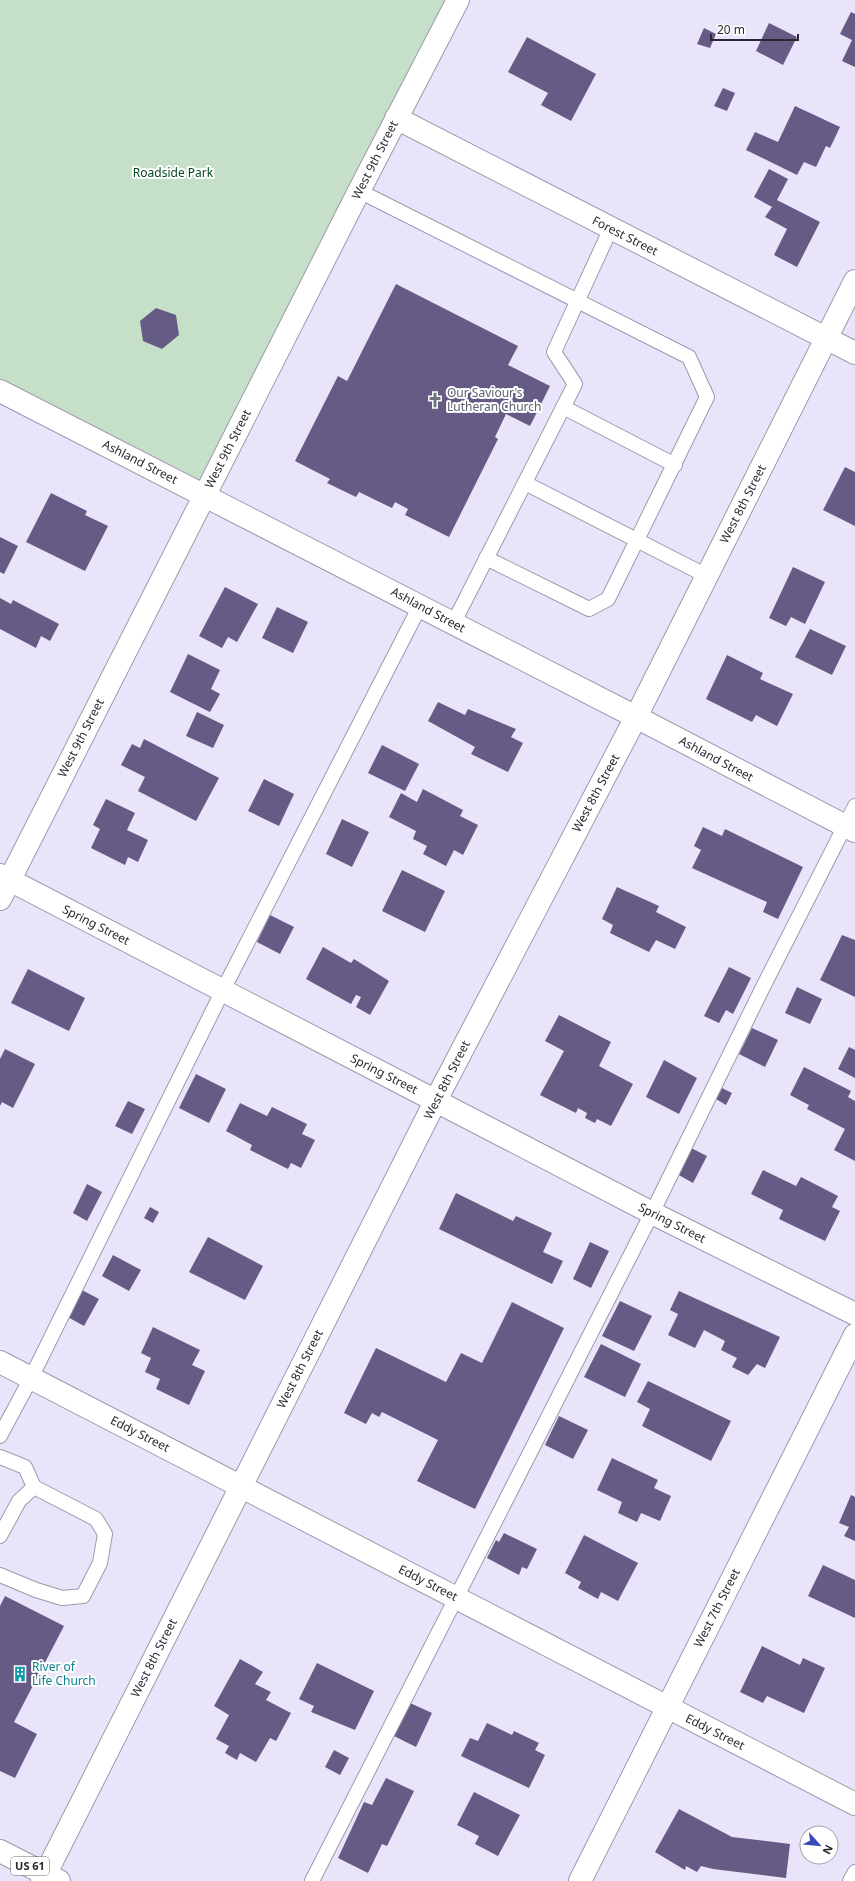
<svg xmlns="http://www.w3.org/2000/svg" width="855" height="1881" viewBox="0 0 855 1881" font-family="'Noto Sans',sans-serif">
	<rect width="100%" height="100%" fill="#e9e4fa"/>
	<path fill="#c5dfc8" d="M0,0H458L204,495L0,391Z"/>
	<path fill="#665b84" d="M851,12L855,14V67L842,61L852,40L840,34Z
		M769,23L797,37L783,65L756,51Z
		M704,28L716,34L710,48L697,44Z
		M527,37L596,74L571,121L541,105L548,93L508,72Z
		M723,88L735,93L727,111L714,106Z
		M795,106L840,127L830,148L826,146L816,167L804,162L797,175L746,150L755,132L778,142Z
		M769,169L788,179L777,200L820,222L797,267L774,255L787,229L765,217L772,207L754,197Z
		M396,284L518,346L508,365L550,386L530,426L506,414L495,437L498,439L449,537L405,515L408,509L395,502L392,508L359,492L356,497L327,483L330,479L295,461L338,376L347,381Z
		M156,308L176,315L179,335L162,349L143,341L140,321Z
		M845,467L855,472V526L823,510Z
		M51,493L87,511L85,515L108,526L85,571L26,542Z
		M0,537L18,546L4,574L0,572Z
		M793,567L825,582L805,624L791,617L786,626L769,618Z
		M225,587L258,604L237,642L228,637L222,648L199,636Z
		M0,598L11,604L13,600L59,624L50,641L41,636L36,648L0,629Z
		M277,607L308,622L293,653L262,638Z
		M810,629L846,646L832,675L795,657Z
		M188,654L220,670L211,689L220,694L210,712L170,692Z
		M727,655L763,673L760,679L793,694L777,726L756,715L752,722L706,699Z
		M438,702L465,715L468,709L516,729L511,737L523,743L508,772L471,754L475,747L428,721Z
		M197,712L224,725L213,748L186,736Z
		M144,739L219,778L196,821L138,791L145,777L121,765L132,744L140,748Z
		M382,745L419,764L405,791L368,773Z
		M264,779L294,794L279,826L248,811Z
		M423,789L463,810L460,816L478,825L463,855L454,850L446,866L423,854L427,846L413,839L416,831L389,817L401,793L417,802Z
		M106,799L135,813L127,830L148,840L138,862L128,857L125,865L91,848L100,829L93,825Z
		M342,819L369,832L352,867L326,854Z
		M703,827L722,836L725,829L803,867L778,919L763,912L767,902L692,868L701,850L694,846Z
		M402,870L445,891L425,932L382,911Z
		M617,887L659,906L656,912L686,927L675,949L656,940L649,952L610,933L613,925L602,919Z
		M270,915L294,927L280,954L257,942Z
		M842,935L855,940V997L820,980Z
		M323,947L351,963L354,959L389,981L370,1015L356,1007L361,997L356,995L351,1004L306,979Z
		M729,967L751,978L733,1014L726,1010L719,1023L704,1016Z
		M28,969L85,998L69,1031L11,1003Z
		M797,987L822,999L810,1024L785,1013Z
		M559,1015L611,1042L599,1066L633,1084L611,1126L597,1119L595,1123L585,1118L587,1113L578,1108L576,1113L540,1095L564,1051L545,1041Z
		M752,1028L778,1040L765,1067L739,1054Z
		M849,1047L855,1050V1078L838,1069Z
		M5,1049L35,1064L13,1108L2,1102L0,1106V1059Z
		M664,1060L697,1078L679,1114L646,1097Z
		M804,1067L851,1091L848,1097L855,1101V1161L834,1150L845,1129L807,1109L809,1105L790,1095Z
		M196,1074L226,1089L209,1123L179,1108Z
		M722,1088L732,1093L726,1105L716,1099Z
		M128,1101L145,1109L132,1134L115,1126Z
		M240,1103L267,1116L272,1107L307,1124L302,1134L315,1140L301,1168L291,1163L288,1169L250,1150L252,1145L226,1131Z
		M691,1148L707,1156L693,1183L677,1174Z
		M763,1170L796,1186L801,1177L838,1196L832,1207L840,1211L825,1241L779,1219L783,1210L751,1194Z
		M87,1184L102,1192L87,1221L73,1213Z
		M456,1193L513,1221L516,1216L552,1233L543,1252L563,1261L552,1284L439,1229Z
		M150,1207L159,1212L153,1223L144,1218Z
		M208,1237L263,1266L245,1300L189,1272Z
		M590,1242L609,1251L591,1288L573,1279Z
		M113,1255L141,1270L129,1291L102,1276Z
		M80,1289L99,1299L84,1326L66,1316Z
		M679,1291L780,1337L765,1368L757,1364L748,1375L732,1367L737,1358L721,1350L725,1341L704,1330L695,1348L668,1335L678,1314L670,1310Z
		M620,1301L652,1316L634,1351L602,1336Z
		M512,1302L564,1328L475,1509L417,1481L438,1440L382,1412L379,1417L372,1413L366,1424L344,1413L376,1348L446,1382L461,1353L482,1363Z
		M153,1327L200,1350L192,1365L205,1371L189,1405L156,1389L160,1379L145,1372L151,1358L141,1353Z
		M601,1344L641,1364L625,1397L584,1377Z
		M648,1381L731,1421L711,1461L642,1426L650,1409L637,1402Z
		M559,1416L588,1430L573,1459L545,1445Z
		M612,1458L658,1480L654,1488L671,1496L660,1521L641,1513L637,1522L618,1513L622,1502L597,1490Z
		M851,1495L855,1497V1541L844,1536L849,1527L839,1523Z
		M504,1533L537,1549L527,1569L522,1567L519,1575L487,1558L496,1540L499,1542Z
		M584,1535L638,1563L618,1601L601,1592L598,1599L578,1588L581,1582L565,1573Z
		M823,1565L855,1580V1618L808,1596Z
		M5,1596L64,1626L14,1722L37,1734L15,1778L0,1771V1606Z
		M762,1646L800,1665L803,1658L825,1668L804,1713L767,1696L763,1703L740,1692Z
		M240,1659L263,1672L255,1684L271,1692L266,1700L291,1713L276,1741L270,1738L256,1762L240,1753L237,1760L225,1753L229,1746L216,1739L229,1715L214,1706Z
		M317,1663L374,1691L355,1730L311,1712L314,1706L299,1699Z
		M410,1703L432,1713L416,1747L394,1736Z
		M487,1723L512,1735L514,1731L539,1743L535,1750L545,1755L529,1788L461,1756L470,1738L478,1741Z
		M334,1750L349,1758L340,1775L325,1767Z
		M386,1778L414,1791L387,1846L382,1844L368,1873L338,1858L364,1802L372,1805Z
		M474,1792L520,1815L498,1856L475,1844L479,1836L457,1825Z
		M679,1809L732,1837L790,1844L786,1878L713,1869L701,1866L697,1872L686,1866L685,1870L655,1852Z"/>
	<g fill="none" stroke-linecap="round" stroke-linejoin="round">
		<g stroke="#9e99ad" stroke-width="16">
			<path id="lane" d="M359,191L689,357L707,397L608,599L589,609L486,558
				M563,407L675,465
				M525,483L707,576
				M453,624L575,384L554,352L611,228
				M0,1436L31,1378L223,990L420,606
				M0,1457L25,1467L34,1487
				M0,1536L19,1501L34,1487L96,1519L105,1534L100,1563L83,1596L62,1598L36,1590L0,1575
				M312,1881L652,1213L762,989L855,806
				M850,1881L855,1872"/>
		</g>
		<g stroke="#9e99ad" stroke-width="24">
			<path id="street" d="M396,118L855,353
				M0,391L636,717L855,831
				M0,875L652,1213L855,1314
				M0,899L359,191L458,0
				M0,1362L855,1804
				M42,1881L436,1100L636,717L855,281
				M580,1881L855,1335"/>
		</g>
		<g stroke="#9e99ad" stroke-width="24">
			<path id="highway" d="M0,1851L59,1881"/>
		</g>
		<use href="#lane" stroke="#fff" stroke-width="14"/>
		<use href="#street" stroke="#fff" stroke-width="22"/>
		<use href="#highway" stroke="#fff" stroke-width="22"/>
	</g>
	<defs>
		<g id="church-bare" transform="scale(1.2)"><path d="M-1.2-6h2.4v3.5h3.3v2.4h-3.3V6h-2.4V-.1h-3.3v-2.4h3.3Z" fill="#6b7280" stroke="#fff" stroke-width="2.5" paint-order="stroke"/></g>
		<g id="building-bare" transform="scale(1.2)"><path d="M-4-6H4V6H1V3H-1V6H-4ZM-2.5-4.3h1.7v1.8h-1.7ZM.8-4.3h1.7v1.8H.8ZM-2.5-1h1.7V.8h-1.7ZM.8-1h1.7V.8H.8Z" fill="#0f9aa8" stroke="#fff" stroke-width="2.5" paint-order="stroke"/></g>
	</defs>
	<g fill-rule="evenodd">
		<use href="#church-bare" x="435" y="400"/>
		<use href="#building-bare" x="20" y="1674"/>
	</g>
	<g text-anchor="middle" stroke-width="4" stroke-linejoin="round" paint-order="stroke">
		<rect fill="#fff" stroke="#69686d" stroke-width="1" x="11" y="1857" width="38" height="18" rx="3"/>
		<g font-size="11" font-weight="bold" fill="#29272f">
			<text x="30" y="1870">US 61</text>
		</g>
		<g font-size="12" fill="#29272f" stroke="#fff">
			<text transform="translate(375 160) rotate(-63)" y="4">West 9th Street</text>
			<text transform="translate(625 236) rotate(27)" y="4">Forest Street</text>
			<text transform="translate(228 449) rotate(-63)" y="4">West 9th Street</text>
			<text transform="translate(140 462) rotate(27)" y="4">Ashland Street</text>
			<text transform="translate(743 504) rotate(-63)" y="4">West 8th Street</text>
			<text transform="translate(428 610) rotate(28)" y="4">Ashland Street</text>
			<text transform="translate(81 738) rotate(-63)" y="4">West 9th Street</text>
			<text transform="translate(716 759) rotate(28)" y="4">Ashland Street</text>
			<text transform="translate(596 793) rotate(-62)" y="4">West 8th Street</text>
			<text transform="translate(96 925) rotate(27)" y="4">Spring Street</text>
			<text transform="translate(384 1074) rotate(27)" y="4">Spring Street</text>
			<text transform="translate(447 1080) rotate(-63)" y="4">West 8th Street</text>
			<text transform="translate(672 1223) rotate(27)" y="4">Spring Street</text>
			<text transform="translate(300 1369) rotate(-63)" y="4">West 8th Street</text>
			<text transform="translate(140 1434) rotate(27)" y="4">Eddy Street</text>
			<text transform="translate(428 1583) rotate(27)" y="4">Eddy Street</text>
			<text transform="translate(717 1608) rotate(-63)" y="4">West 7th Street</text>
			<text transform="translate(154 1658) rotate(-63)" y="4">West 8th Street</text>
			<text transform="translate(715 1732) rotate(27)" y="4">Eddy Street</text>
		</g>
		<g font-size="12" fill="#05481c" stroke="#fff">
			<text x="173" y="177">Roadside Park</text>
		</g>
		<g font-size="12" fill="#5b616d" stroke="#fff" text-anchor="start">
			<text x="447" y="397">Our Saviour's<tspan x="447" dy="14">Lutheran Church</tspan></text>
		</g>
		<g font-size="12" fill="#0d838f" stroke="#fff" text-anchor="start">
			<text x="32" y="1671">River of<tspan x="32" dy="14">Life Church</tspan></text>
		</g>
	</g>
	<g transform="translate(819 1845) rotate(117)"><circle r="19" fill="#ffffff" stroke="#a9a9ac"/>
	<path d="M0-3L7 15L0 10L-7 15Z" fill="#374abc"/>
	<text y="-6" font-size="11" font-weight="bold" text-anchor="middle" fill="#29272f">N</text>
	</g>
	<path d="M711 34v6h87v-6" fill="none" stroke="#29272f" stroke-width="2"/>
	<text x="717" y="34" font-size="12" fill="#29272f" stroke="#ffffff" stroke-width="3" paint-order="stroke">20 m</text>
</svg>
